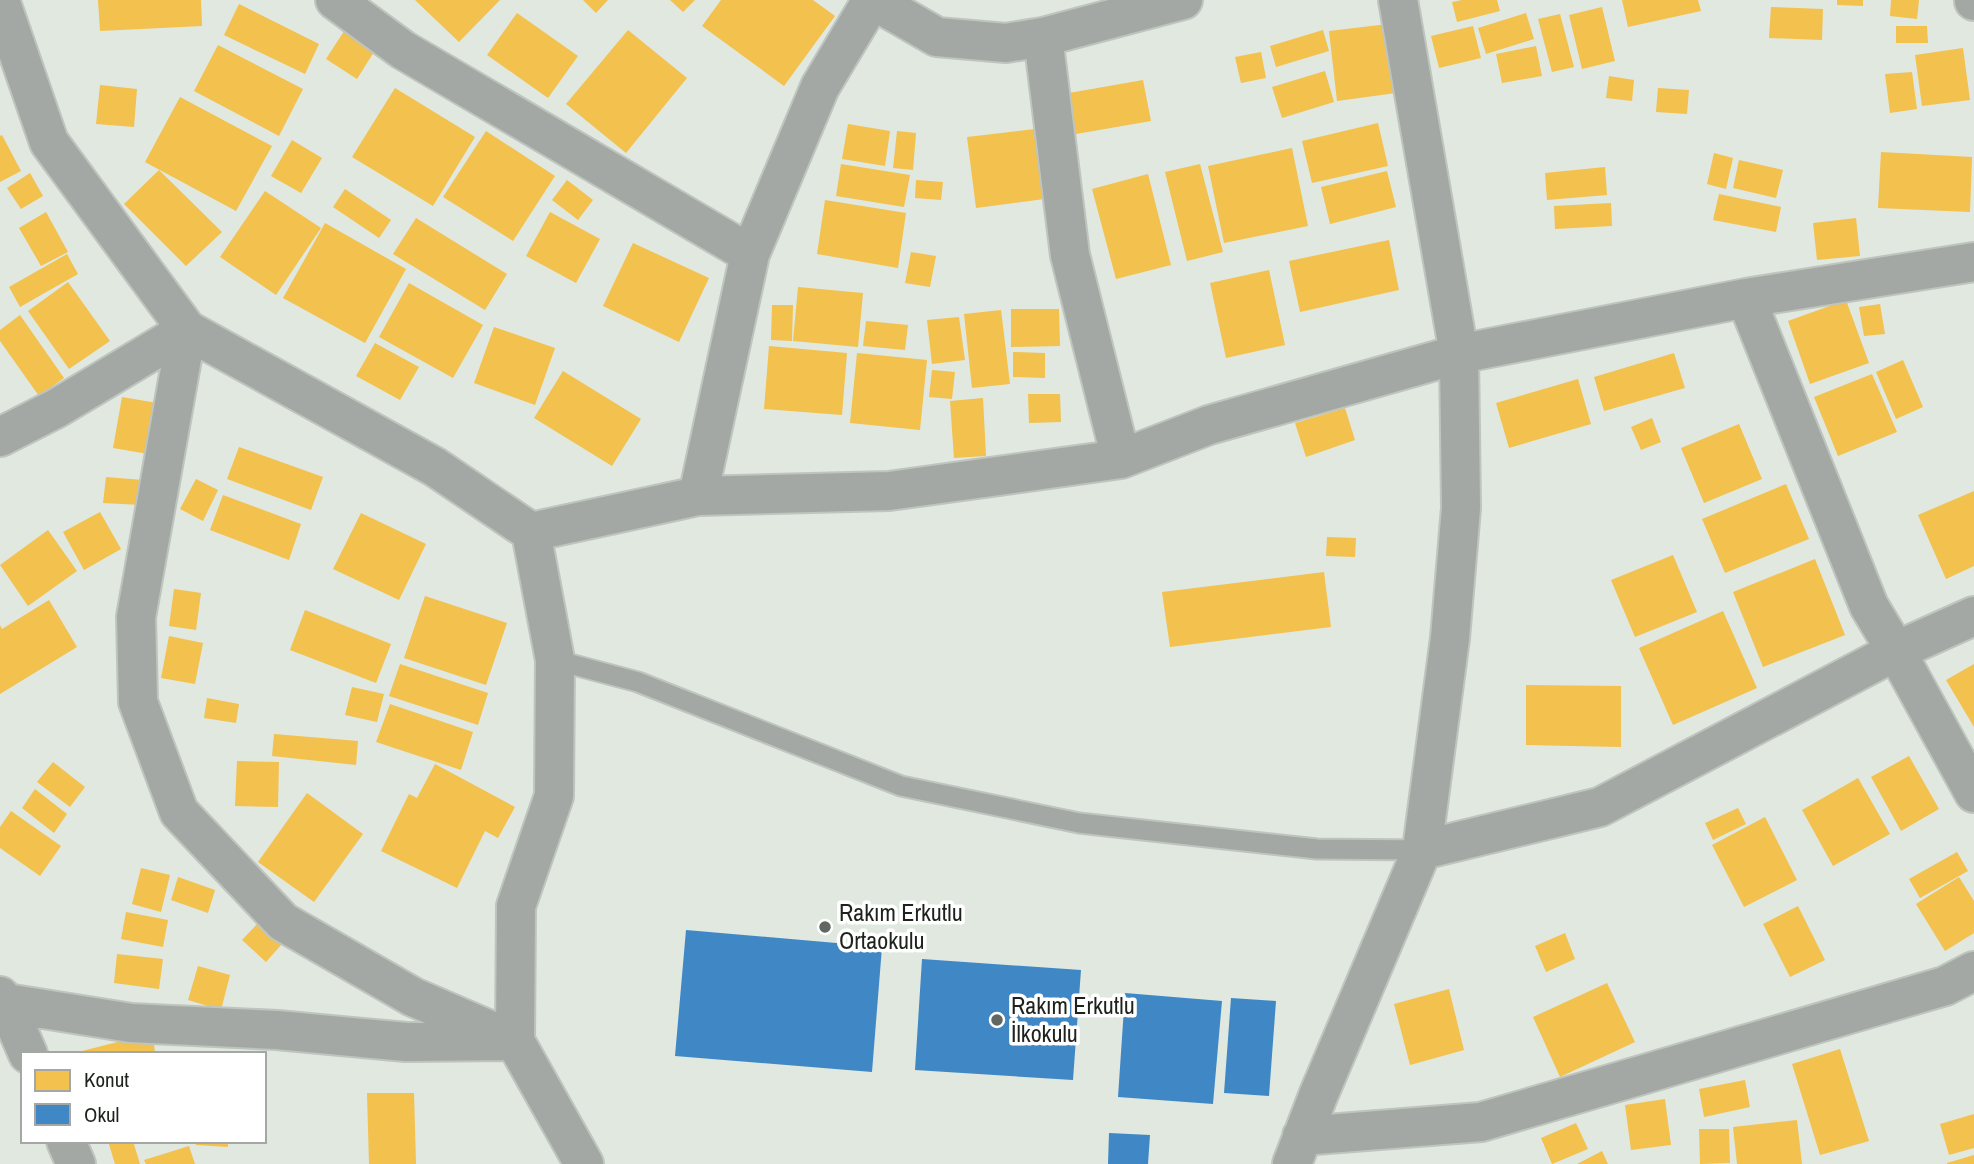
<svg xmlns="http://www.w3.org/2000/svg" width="1974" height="1164" viewBox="0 0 1974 1164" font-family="'Archivo Narrow',sans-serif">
	<rect width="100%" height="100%" fill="#e0e8e0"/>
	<path fill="#f2c14e" d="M98,0H201L202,26L100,31Z
		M415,0H500L459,42Z
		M583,0H608L596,13Z
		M670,0H695L683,12Z
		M721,0H813L835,16L784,86L702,26Z
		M1462,0H1497L1500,11L1457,22L1452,2Z
		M1622,0H1698L1701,11L1628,27Z
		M1837,0H1863V6L1837,5Z
		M1891,0H1919L1917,19L1890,16Z
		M239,4L319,44L305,74L224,35Z
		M1602,7L1615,61L1582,69L1569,15Z
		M1771,7L1823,9L1822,40L1769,38Z
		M517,13L578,56L548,98L487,55Z
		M1526,13L1534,39L1486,54L1478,28Z
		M1560,14L1574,67L1552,72L1538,19Z
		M1388,24L1396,93L1337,101L1329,31Z
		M1473,26L1481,58L1439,68L1431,36Z
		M1896,26H1927L1928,43H1896Z
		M346,28L377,47L357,79L326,59Z
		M628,30L687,78L626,153L566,104Z
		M1323,30L1329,51L1276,67L1270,46Z
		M218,45L303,89L279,136L194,91Z
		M1536,46L1542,76L1502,83L1496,54Z
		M1963,48L1970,100L1922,106L1915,55Z
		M1261,52L1266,78L1241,83L1235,57Z
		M1325,71L1334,102L1282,118L1272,87Z
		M1912,72L1917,109L1890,113L1885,74Z
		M1609,76L1634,80L1632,101L1606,98Z
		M1143,80L1151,121L1076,134L1069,93Z
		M100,85L137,89L134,127L96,124Z
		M395,88L475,137L433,206L352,157Z
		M1658,88L1689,90L1687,114L1656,112Z
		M180,97L272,146L236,211L145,162Z
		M1378,123L1388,166L1312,183L1302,141Z
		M848,124L890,131L885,166L842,159Z
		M1043,128L1052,198L976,208L967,137Z
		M486,131L555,176L513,241L443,197Z
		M897,131L916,133L913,170L893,168Z
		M2,135L21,171L0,182V136Z
		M292,140L322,158L301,193L271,176Z
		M1292,148L1308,226L1224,243L1208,166Z
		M1881,152L1972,157L1970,212L1878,208Z
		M1714,153L1733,158L1726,189L1707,184Z
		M1739,160L1783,170L1776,198L1733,188Z
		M841,164L910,175L904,207L836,196Z
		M1200,164L1223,252L1187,261L1165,172Z
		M1605,167L1607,195L1547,200L1545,173Z
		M159,170L222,232L186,266L124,204Z
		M1387,171L1396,207L1330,224L1321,187Z
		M30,173L43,196L21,209L7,188Z
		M1148,174L1171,265L1116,279L1092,189Z
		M567,180L593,200L578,220L552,200Z
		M916,180L943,182L941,200L915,198Z
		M345,189L391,220L379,238L333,207Z
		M265,191L321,228L276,295L220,257Z
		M1719,194L1781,207L1776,232L1713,220Z
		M825,200L906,213L898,268L817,254Z
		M1611,203L1612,226L1555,229L1554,206Z
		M46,212L68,252L41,266L19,228Z
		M550,212L600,239L576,283L526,256Z
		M416,218L507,274L485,310L393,254Z
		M1856,218L1860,256L1817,260L1813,223Z
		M325,223L406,269L365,343L283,298Z
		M1389,240L1399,290L1300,312L1289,261Z
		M633,243L709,278L679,342L603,306Z
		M911,252L936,256L930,287L905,283Z
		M67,254L78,274L20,307L9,287Z
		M1269,270L1285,345L1226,358L1210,283Z
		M68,282L110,341L69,369L28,311Z
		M409,283L483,325L453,378L379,337Z
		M798,287L863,293L858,347L793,341Z
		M1846,300L1869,363L1810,384L1788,321Z
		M1880,304L1885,334L1864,336L1859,307Z
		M772,305H793L792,341L771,340Z
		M1011,309H1059L1060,346L1011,347Z
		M1001,310L1010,384L972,388L964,314Z
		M20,315L64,378L39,396L0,341V330Z
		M959,317L965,360L932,364L927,320Z
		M866,321L908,325L905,350L863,346Z
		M494,327L555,348L535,405L474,383Z
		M375,343L419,367L400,400L356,376Z
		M769,346L847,353L842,415L764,409Z
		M1013,352L1045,353V378L1013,377Z
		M857,353L927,360L920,430L850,423Z
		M1674,353L1685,388L1604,411L1594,377Z
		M1903,360L1923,407L1896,419L1876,372Z
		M932,370L955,372L952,399L929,397Z
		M563,371L641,419L612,466L534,418Z
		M1872,374L1897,432L1838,456L1814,397Z
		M1578,379L1591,424L1509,448L1496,403Z
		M1028,394H1060L1061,422L1029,423Z
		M122,397L157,403L148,454L113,448Z
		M983,398L986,456L954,458L950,401Z
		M1345,408L1355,440L1306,457L1295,423Z
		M1652,418L1661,442L1641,450L1631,427Z
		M1739,424L1762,479L1704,503L1681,448Z
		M239,447L323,477L311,510L227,479Z
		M106,477L143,480L141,505L103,503Z
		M196,479L218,490L203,521L180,509Z
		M1786,484L1809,539L1725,573L1702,519Z
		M1974,491V566L1946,579L1918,515Z
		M223,495L301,524L289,560L210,530Z
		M100,512L121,549L84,570L63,532Z
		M361,513L426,544L399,600L333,569Z
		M48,530L77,571L28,606L0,565Z
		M1327,537L1356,538L1355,557L1326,556Z
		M1673,555L1697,612L1635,637L1611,580Z
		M1815,559L1845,635L1763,667L1733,592Z
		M1324,572L1331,627L1170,647L1162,592Z
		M174,589L201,593L196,630L169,626Z
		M425,596L507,623L486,685L404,658Z
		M49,600L77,647L0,694V625L2,629Z
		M305,610L391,644L376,683L290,650Z
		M1723,611L1757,688L1673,725L1639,648Z
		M169,636L203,643L195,684L161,678Z
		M400,664L488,693L478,725L389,696Z
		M1974,664V727L1946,680Z
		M1526,685L1621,686V747L1526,745Z
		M352,687L384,694L377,722L345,715Z
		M207,698L239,704L236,723L204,718Z
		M390,704L473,732L461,770L376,742Z
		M274,734L358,741L356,765L272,756Z
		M1909,756L1939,809L1901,831L1871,777Z
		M237,761L279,762L278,807L235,806Z
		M53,762L85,787L70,807L37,782Z
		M435,764L515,807L498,838L485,831L457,888L381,851L409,794L417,798Z
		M1858,778L1890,834L1833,866L1802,810Z
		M35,789L67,814L54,833L22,808Z
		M307,793L363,834L314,902L258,862Z
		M1738,808L1746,824L1713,840L1705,823Z
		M11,811L61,846L40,876L0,848V827Z
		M1765,817L1797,880L1744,907L1712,845Z
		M1957,852L1968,871L1920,898L1909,879Z
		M141,868L170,875L161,912L132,904Z
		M178,877L215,890L208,913L171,900Z
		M1959,877L1974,901V933L1945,951L1916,904Z
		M1798,906L1825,960L1790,977L1763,924Z
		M126,912L168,920L163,947L121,939Z
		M258,923L282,944L266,962L242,940Z
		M1565,933L1575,959L1546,972L1535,946Z
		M117,954L163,959L159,989L114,983Z
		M198,966L230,975L221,1010L188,1000Z
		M1607,983L1635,1042L1560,1077L1533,1017Z
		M1449,989L1464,1050L1410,1065L1394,1004Z
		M153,1033L155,1054H83L82,1051Z
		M1840,1049L1869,1141L1820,1155L1792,1064Z
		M1745,1080L1750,1107L1704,1117L1699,1089Z
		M367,1093H414L416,1164H369Z
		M1665,1099L1671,1145L1631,1150L1625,1105Z
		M1974,1114V1148L1949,1155L1940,1124Z
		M1797,1120L1802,1164H1737L1733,1127Z
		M1576,1123L1588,1149L1552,1164L1541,1138Z
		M1699,1129H1729L1730,1163L1700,1164Z
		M108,1141H133L140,1164H115Z
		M196,1141H228V1147L196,1145Z
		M189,1146L195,1164H146L144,1160Z
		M1602,1151L1608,1164H1577Z
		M1974,1155V1164H1947V1163Z"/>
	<path fill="#3f88c5" d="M686,930L882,947L872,1072L675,1056Z
		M922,959L1081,970L1073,1080L915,1070Z
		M1125,993L1222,1001L1213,1104L1118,1097Z
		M1231,998L1276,1001L1269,1096L1224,1093Z
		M1109,1133L1150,1135L1148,1164H1108Z"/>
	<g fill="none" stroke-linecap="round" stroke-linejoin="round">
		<g stroke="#bec4be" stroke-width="23">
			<path id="service" d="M555,660L638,682L901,786L1079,823L1317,849L1422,850"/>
		</g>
		<g stroke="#bec4be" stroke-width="42">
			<path id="minor" d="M0,0L49,142L187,330L435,467L531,532L698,496L889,491L1121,459L1209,425L1459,354L1746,298L1974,262
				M335,0L403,50L750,254
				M873,0L937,37L1006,43L1043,37L1183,0
				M1974,0V1
				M1043,37L1070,255L1121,459
				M1746,298L1869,606L1896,651L1974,793
				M0,437L57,408L187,330L136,617L138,702L179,812L283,922L413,997L515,1041L584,1164
				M698,496L750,254L820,87L872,0
				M1422,850L1600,807L1896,651L1974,616
				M0,996L6,1003L28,1054
				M6,1003L131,1023L277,1030L406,1042L515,1041L516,906L554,796L555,660L531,532
				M1302,1136L1481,1122L1945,986L1974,971
				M66,1141L76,1164
				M1292,1164L1318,1096L1422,850L1450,638L1461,508L1459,354L1398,0"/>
		</g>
		<use href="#service" stroke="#a4a8a4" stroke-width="19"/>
		<use href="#minor" stroke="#a4a8a4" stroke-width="38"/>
	</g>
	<g fill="#616761" stroke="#fff" stroke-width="2.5">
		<circle cx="825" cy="927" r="7"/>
		<circle cx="997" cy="1020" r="7"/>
	</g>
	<g text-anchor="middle" stroke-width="7" stroke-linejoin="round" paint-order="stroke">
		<g font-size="24" fill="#1d221d" stroke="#fff" text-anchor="start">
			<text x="839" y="921">Rakım Erkutlu<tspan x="839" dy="28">Ortaokulu</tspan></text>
			<text x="1011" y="1014">Rakım Erkutlu<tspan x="1011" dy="28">İlkokulu</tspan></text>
		</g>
	</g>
	<rect x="21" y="1052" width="245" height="91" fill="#ffffff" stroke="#a5a7a5" stroke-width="2"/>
	<rect x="35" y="1070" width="35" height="21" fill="#f2c14e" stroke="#a5a7a5" stroke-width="2"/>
	<text x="84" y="1087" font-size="21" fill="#1d221d">Konut</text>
	<rect x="35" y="1104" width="35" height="21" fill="#3f88c5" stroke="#a5a7a5" stroke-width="2"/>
	<text x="84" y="1122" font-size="21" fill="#1d221d">Okul</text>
</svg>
